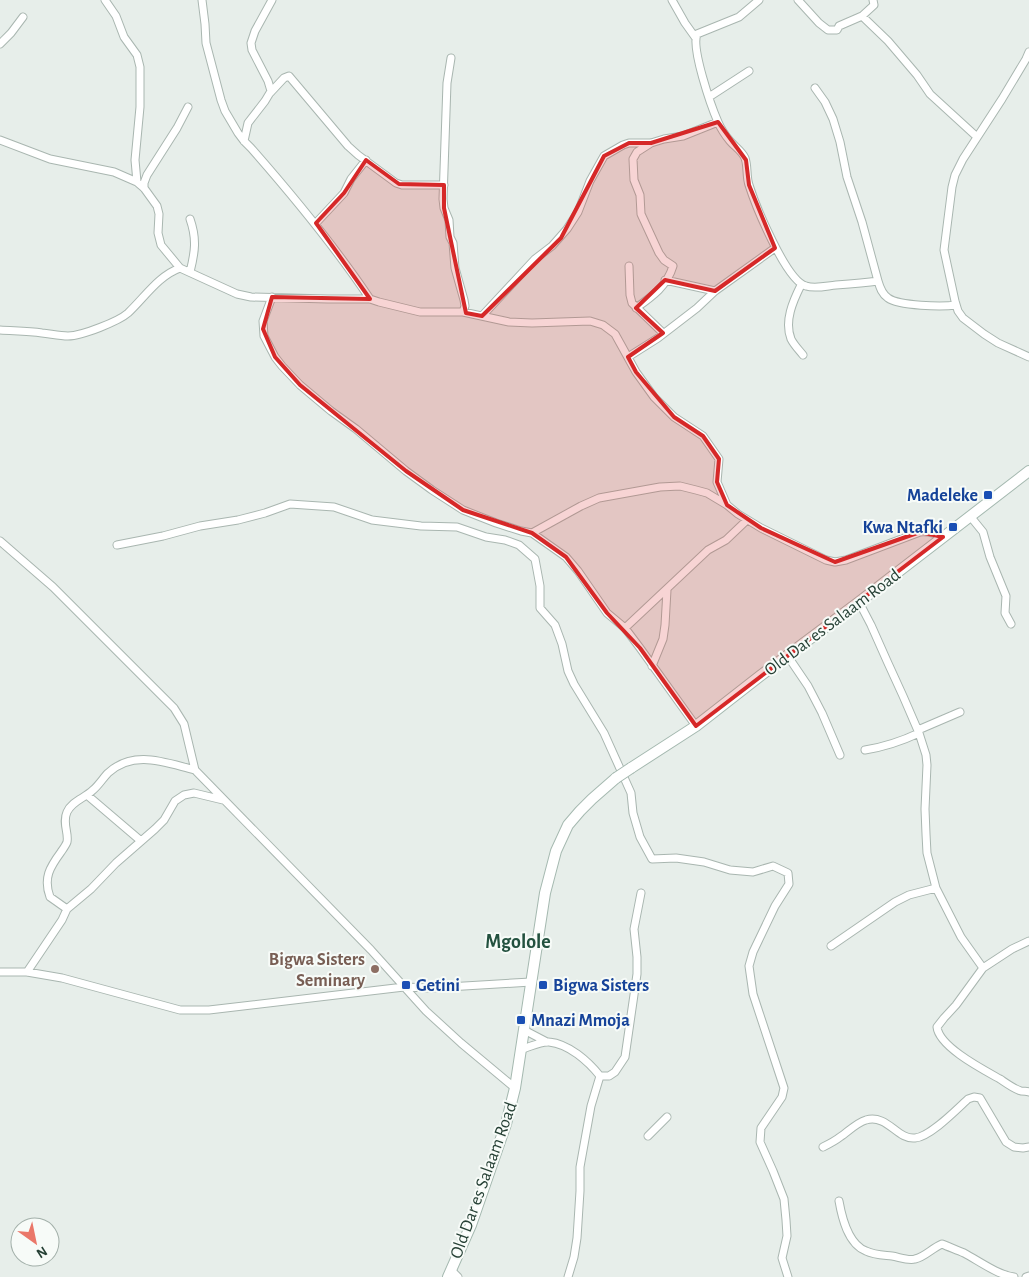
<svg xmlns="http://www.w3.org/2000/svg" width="1029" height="1277" viewBox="0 0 1029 1277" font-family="'Alegreya Sans',sans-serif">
	<rect width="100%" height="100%" fill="#e7eeea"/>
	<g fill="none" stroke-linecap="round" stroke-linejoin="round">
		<g stroke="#a9b6b0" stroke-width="9">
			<path id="street" d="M105,0L116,16L124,37L137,55L140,67V107L135,160L137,182
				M202,0L205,24L206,43L221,100L225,111L238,133L244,141L251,148C294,197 334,245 370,299
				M672,0L685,23L695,37
				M759,0L739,17L697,34C691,48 711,106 718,122C721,129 725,135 730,141C735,147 742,151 745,158C748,166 746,176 749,185C755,204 786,281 806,286C815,289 826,286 836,285C850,284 864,283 878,281C880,288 882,294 888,298C899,306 942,307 956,305
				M798,0L819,23L828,30H837L839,26L862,16L888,41L917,75L930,94L977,137
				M862,16L874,5L873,0
				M0,44L11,33L23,17
				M1029,52L1026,59L1002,99L963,159L955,175L952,187L944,250L955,301L958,311L963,318L984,334L998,343L1029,357
				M451,58L447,83L443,199L444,208L449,220L450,237L453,243L455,268L464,300L465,306L463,312
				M815,88L825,102L833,119L840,142L847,177L862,222L878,281
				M270,93L284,78L289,76L348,146L358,155L396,183L402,185H444
				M709,97L749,71
				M0,140L50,159L114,172L137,182L144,188L157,206L159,214L158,233L161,245L180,268
				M244,141L248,123L265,101L271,91L268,81L252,50L251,43L255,31L272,0
				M144,188V183L147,175L177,128L188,107
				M316,223L344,193L351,179L366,160
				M629,266L630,295L632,303L663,333
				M190,272C195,252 197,239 190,219
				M665,280L715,291
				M801,285C793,301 784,321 791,339C794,345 799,350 803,355
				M272,297L263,321L264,336L275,357L282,366L300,385L331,411L356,429L406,471L432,490L463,510L496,523L521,531L532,533L566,557L578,571L607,613L625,628L640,648L696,726
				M636,308C653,296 667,286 673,266L664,260L659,253L641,214L640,195L634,180L633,159L637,152L651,143L664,139L683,136L718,122
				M482,316L535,259L552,246L567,229L578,212L590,181L604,156L623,145L629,143H650
				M0,330C14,331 28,331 42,333C51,334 60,336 68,336C82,336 119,321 128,313C145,297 158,276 180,268L237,294L251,297L328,299H370L379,302L420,312H463L509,322L532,323L590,321L603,325L615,334L636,372L654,397L674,417L703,436L719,459L717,482L727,505L738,514L761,528L826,560L835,562L846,560L920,532C929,531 935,533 943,537
				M628,357L658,338L697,308L715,291L775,248
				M970,516L983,532L990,557L1006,596L1005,613L1011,624
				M532,533L581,506L599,498L660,487L680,486L696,490L707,493L727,505
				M0,541L53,587L174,708L184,724L195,770L371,950L426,1011L461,1043L515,1088
				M117,545L163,536L200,526L238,520L265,513L290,504L334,507L372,520L421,526L457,527L486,537L505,540L519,545L535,559L540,586V608L555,625L562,644L568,671L574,684L604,733L631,793L633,813L640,837L652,859L676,858L704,862L730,870L753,872L773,866L788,873L789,884L775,906L753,952L749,966L753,994L784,1088L782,1097L761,1128L760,1142L773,1171L784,1199L786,1220L787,1236L782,1258L788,1277
				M859,602L871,625L887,661L903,696L919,733L926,755L927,765L925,809L926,834L927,853L936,888L961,937L983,968
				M625,628L708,550L726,540L747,520
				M787,655L808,686L822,713L840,755
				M652,666L663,639L665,625L667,590
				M918,730L960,712
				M865,750C884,747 902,741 919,733
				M87,795L141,841
				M67,909L50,897C43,878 50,867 61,852C63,849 66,845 67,842C69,833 62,823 67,812C72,801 85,798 93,790C99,785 103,778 108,773C134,749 166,763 195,770
				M1029,941L1012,949L983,968L956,1005L944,1018L937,1027C939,1047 984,1070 1000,1079C1006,1083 1014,1089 1021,1091C1024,1091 1026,1091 1029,1092
				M831,946L895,902L909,895L936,888
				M0,972H27L62,978L180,1010H209L404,987L431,988L531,982
				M27,972L62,920L67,909L91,889L116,863L155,829L164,820L175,801L184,795L194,793L223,800
				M524,1030L547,1042
				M522,1049C530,1047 541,1041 549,1042C569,1044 588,1061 600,1076
				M600,1076H609L615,1072L625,1057L637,974V957L634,929L641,893
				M648,1136L667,1117
				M823,1147C829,1144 835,1141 840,1137C848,1132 856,1123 866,1120C888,1114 897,1140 915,1138C930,1137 957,1109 968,1099L974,1097L980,1098L1006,1142L1014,1147L1023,1148L1029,1147
				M839,1201C842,1218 848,1244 866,1251C874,1255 883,1255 892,1256C899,1257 908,1261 915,1259C925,1257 932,1248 942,1244C949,1247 957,1250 964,1253C979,1261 998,1275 1014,1277
				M451,1270L458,1277
				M568,1277L574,1257L577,1238L580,1191V1167L591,1106L600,1076
				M1026,1277L1029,1276"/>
		</g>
		<g stroke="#a5b9b0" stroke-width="12">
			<path id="secondary" d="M631,768L696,726L760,676L859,602L1029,471
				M448,1277L471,1225L506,1124L515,1088L545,893L556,851L568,825L580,811L592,799L616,778"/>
		</g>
		<use href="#street" stroke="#fff" stroke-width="7"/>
		<use href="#secondary" stroke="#fff" stroke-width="10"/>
		<g stroke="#a5b9b0" stroke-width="12" stroke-linecap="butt">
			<path id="secondary-bridge" d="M616,778L631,768"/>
		</g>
		<use href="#secondary-bridge" stroke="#fff" stroke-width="10"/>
	</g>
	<path fill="#d62828" fill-opacity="0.2" stroke="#d62828" stroke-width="4" stroke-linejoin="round" d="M718,122L746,160L749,185L775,248L715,291L665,280L636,308L663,333L628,357L636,372L674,417L703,436L719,459L717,482L727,505L761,528L835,562L920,532L943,537L696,726L640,648L607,613L566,557L532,533L463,510L406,471L300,385L275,357L263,329L272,297L370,299L316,223L344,193L366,160L399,184L444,185V208L466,313L482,316L561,238L604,156L629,143H651Z"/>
	<g fill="#1a4fb4" stroke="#f7fbf8" stroke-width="2">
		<rect x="983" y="490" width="10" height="10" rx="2.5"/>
		<rect x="948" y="522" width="10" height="10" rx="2.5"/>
		<rect x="401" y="980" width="10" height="10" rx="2.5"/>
		<rect x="538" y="980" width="10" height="10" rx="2.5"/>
		<rect x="516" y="1015" width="10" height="10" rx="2.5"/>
	</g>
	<circle fill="#8d6e63" stroke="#f7fbf8" stroke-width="2" cx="375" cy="969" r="5"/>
	<g text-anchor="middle" stroke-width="4" stroke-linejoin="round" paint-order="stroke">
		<g font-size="18" font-weight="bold" fill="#164399" stroke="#f7fbf8" text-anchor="start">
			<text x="978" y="501" text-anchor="end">Madeleke</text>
			<text x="943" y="533" text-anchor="end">Kwa Ntafki</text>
			<text x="416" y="991">Getini</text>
			<text x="553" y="991">Bigwa Sisters</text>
			<text x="531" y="1026">Mnazi Mmoja</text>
		</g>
		<g font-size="18" fill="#264035" stroke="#f7fbf8">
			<text transform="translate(832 622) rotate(-37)" y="6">Old Dar es Salaam Road</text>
			<text transform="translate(483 1180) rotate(-70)" y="6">Old Dar es Salaam Road</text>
		</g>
		<g font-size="18" font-weight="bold" fill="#785e54" stroke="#f7fbf8" text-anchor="end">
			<text x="365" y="965">Bigwa Sisters<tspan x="365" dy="21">Seminary</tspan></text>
		</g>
		<g font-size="20" font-weight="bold" fill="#23513f" stroke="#f7fbf8">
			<text x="518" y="948">Mgolole</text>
		</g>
	</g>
	<g transform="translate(35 1242) rotate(147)"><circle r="24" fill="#f7fbf8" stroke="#a3b0aa"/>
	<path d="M0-4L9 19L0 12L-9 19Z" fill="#ea7769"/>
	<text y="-8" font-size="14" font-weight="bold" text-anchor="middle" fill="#264035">N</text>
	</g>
</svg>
